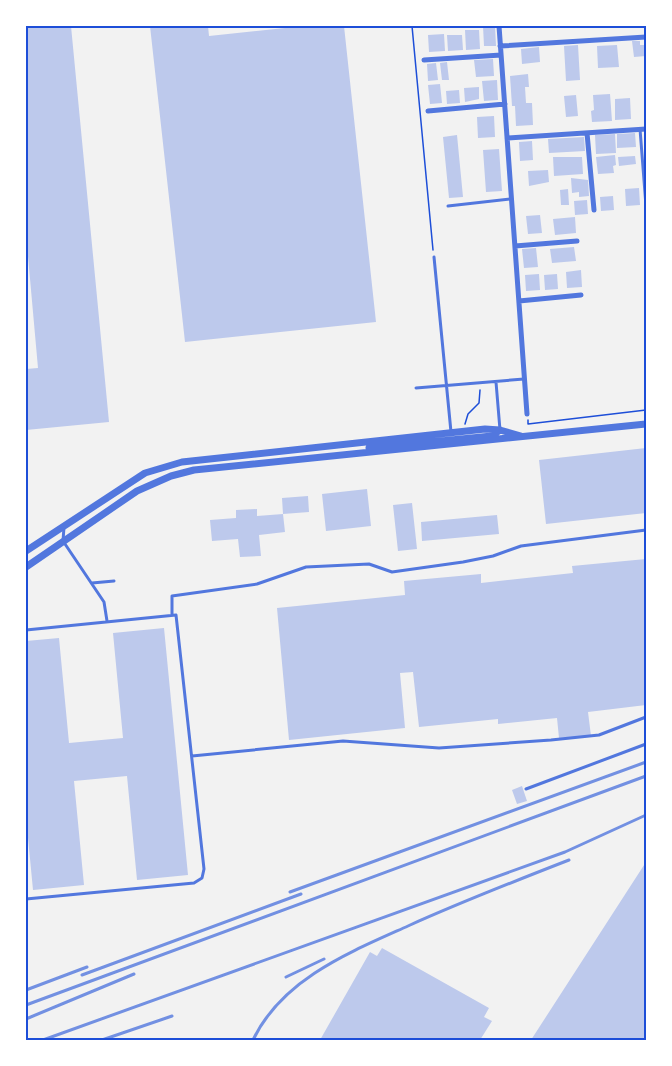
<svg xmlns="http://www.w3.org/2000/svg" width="672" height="1066" viewBox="0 0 672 1066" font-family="Cabin,sans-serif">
	<rect width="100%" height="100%" fill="#f2f2f2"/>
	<path fill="#bdc9ec" d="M26,26H71L109,422L26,430V369L38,368L26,234Z
		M150,26H208L209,36L304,26H344L376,322L185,342Z
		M483,26H495L496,46H484Z
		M465,30H479L480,49L466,50Z
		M444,34L445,51L429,52L428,35Z
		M447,35H462L463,50L448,51Z
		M632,41H640V45H645L646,56L634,57Z
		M578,45L580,80L566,81L564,46Z
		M617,45L619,67L598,68L597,46Z
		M539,47L540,62L522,64L521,49Z
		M493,59L494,76L476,77L474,60Z
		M447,62L449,80H442L440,63Z
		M436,63L438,80L428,81L427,64Z
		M528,74L529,87H525L526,103H532L533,125L516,126L515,106H512L510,76Z
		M497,80L498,100L484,101L482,81Z
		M440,84L442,103L430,104L428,85Z
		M479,87V99L465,102L464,88Z
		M459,90L460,103L447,104L446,91Z
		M610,94L612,121L592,122L591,111L594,110L593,95Z
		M576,95L578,116L566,117L564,96Z
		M630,98L631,119L615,120V99Z
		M494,116L495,137L478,138L477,117Z
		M635,133L636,147L617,148V134Z
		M615,134L616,153L596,154L595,135Z
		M457,135L463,197L449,198L443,137Z
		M584,137L585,151L549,153L548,139Z
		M532,141L533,160L520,161L519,142Z
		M499,149L502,191L486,192L483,150Z
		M615,155L616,165L613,166L614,173L598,174L596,157Z
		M635,156L636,164L619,166L618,157Z
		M553,157H582L583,174L554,176Z
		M548,170L549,182L529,186L528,171Z
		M571,178L588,180L589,196L579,197V192L572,193Z
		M639,188L640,205L626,206L625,189Z
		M568,189L569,205H561L560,190Z
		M613,196L614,210L601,211L600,197Z
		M587,200L588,214L575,215L574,201Z
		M540,215L542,233L528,234L526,216Z
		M575,217L576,233L555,235L553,219Z
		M574,247L576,261L552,263L550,249Z
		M536,248L538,267L524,268L522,249Z
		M581,270L582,287L567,288L566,272Z
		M539,274L540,290L526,291L525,275Z
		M557,274L558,289L545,290L544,275Z
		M646,448V513L546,524L539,460Z
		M367,489L371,526L326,531L322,494Z
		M308,496L309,512L283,514L282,498Z
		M412,503L417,549L398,551L393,505Z
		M257,509V516L283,514L285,532L259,535L261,556L240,557L238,539L212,541L210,520L236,518V510Z
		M497,515L499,534L422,541L421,522Z
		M646,559V705L588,712L591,736L559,738L557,718L498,724V719L419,727L413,672L400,673L405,728L289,740L277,608L405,595L404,581L481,574V583L573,573L572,566Z
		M164,628L188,875L137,880L127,776L74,781L84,885L33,890L26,817V641L59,638L69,743L123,738L113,633Z
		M522,786L527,801L517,804L512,790Z
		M646,862V1040H531Z
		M382,948L489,1008L484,1017L492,1021L480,1040H320L370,952L377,956Z"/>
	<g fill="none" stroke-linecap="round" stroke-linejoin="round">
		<path stroke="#1d4ed8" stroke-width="1.5" d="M412,26L433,250
			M528,420V424L646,410
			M465,424L468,414L479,403L480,390"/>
		<path stroke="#5277de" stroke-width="3" d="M640,129L646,206
			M448,206L511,199
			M434,257L451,432
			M496,382L500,430
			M416,388L524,379
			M64,527L63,541L104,602L107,621
			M92,583L114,581
			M172,614V596L257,584L306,567L369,564L392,572L463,562L493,556L521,546L646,530
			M26,630L176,615L204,869L202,878L194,883L26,899
			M192,756L343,741L439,748L551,740L599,735L646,717
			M526,789L646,744"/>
		<path stroke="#5277de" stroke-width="5" d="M499,26L527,414
			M500,46L646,37
			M424,60L501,55
			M428,111L505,104
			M587,133L594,210
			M507,138L646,129
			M515,246L577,241
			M519,301L581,295"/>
		<path stroke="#5277de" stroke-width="7" d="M369,448L492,436L500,430
			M26,551L145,473L182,462L485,429L500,430L521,436
			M26,567L137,491L171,476L194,470L646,424"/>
		<path stroke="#7290e2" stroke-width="3" d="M290,892L646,762
			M82,975L301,894
			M286,977L324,959
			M26,990L87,967
			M26,1005L646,776
			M26,1019L134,974
			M43,1040L565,852L646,815
			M102,1040L172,1016
			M253,1040C282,979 350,952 408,926C461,902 515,881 569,860"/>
	</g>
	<rect width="672" height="1066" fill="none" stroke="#ffffff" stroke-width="54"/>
	<rect x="27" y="27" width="618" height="1012" fill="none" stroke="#1d4ed8" stroke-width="2"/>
</svg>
